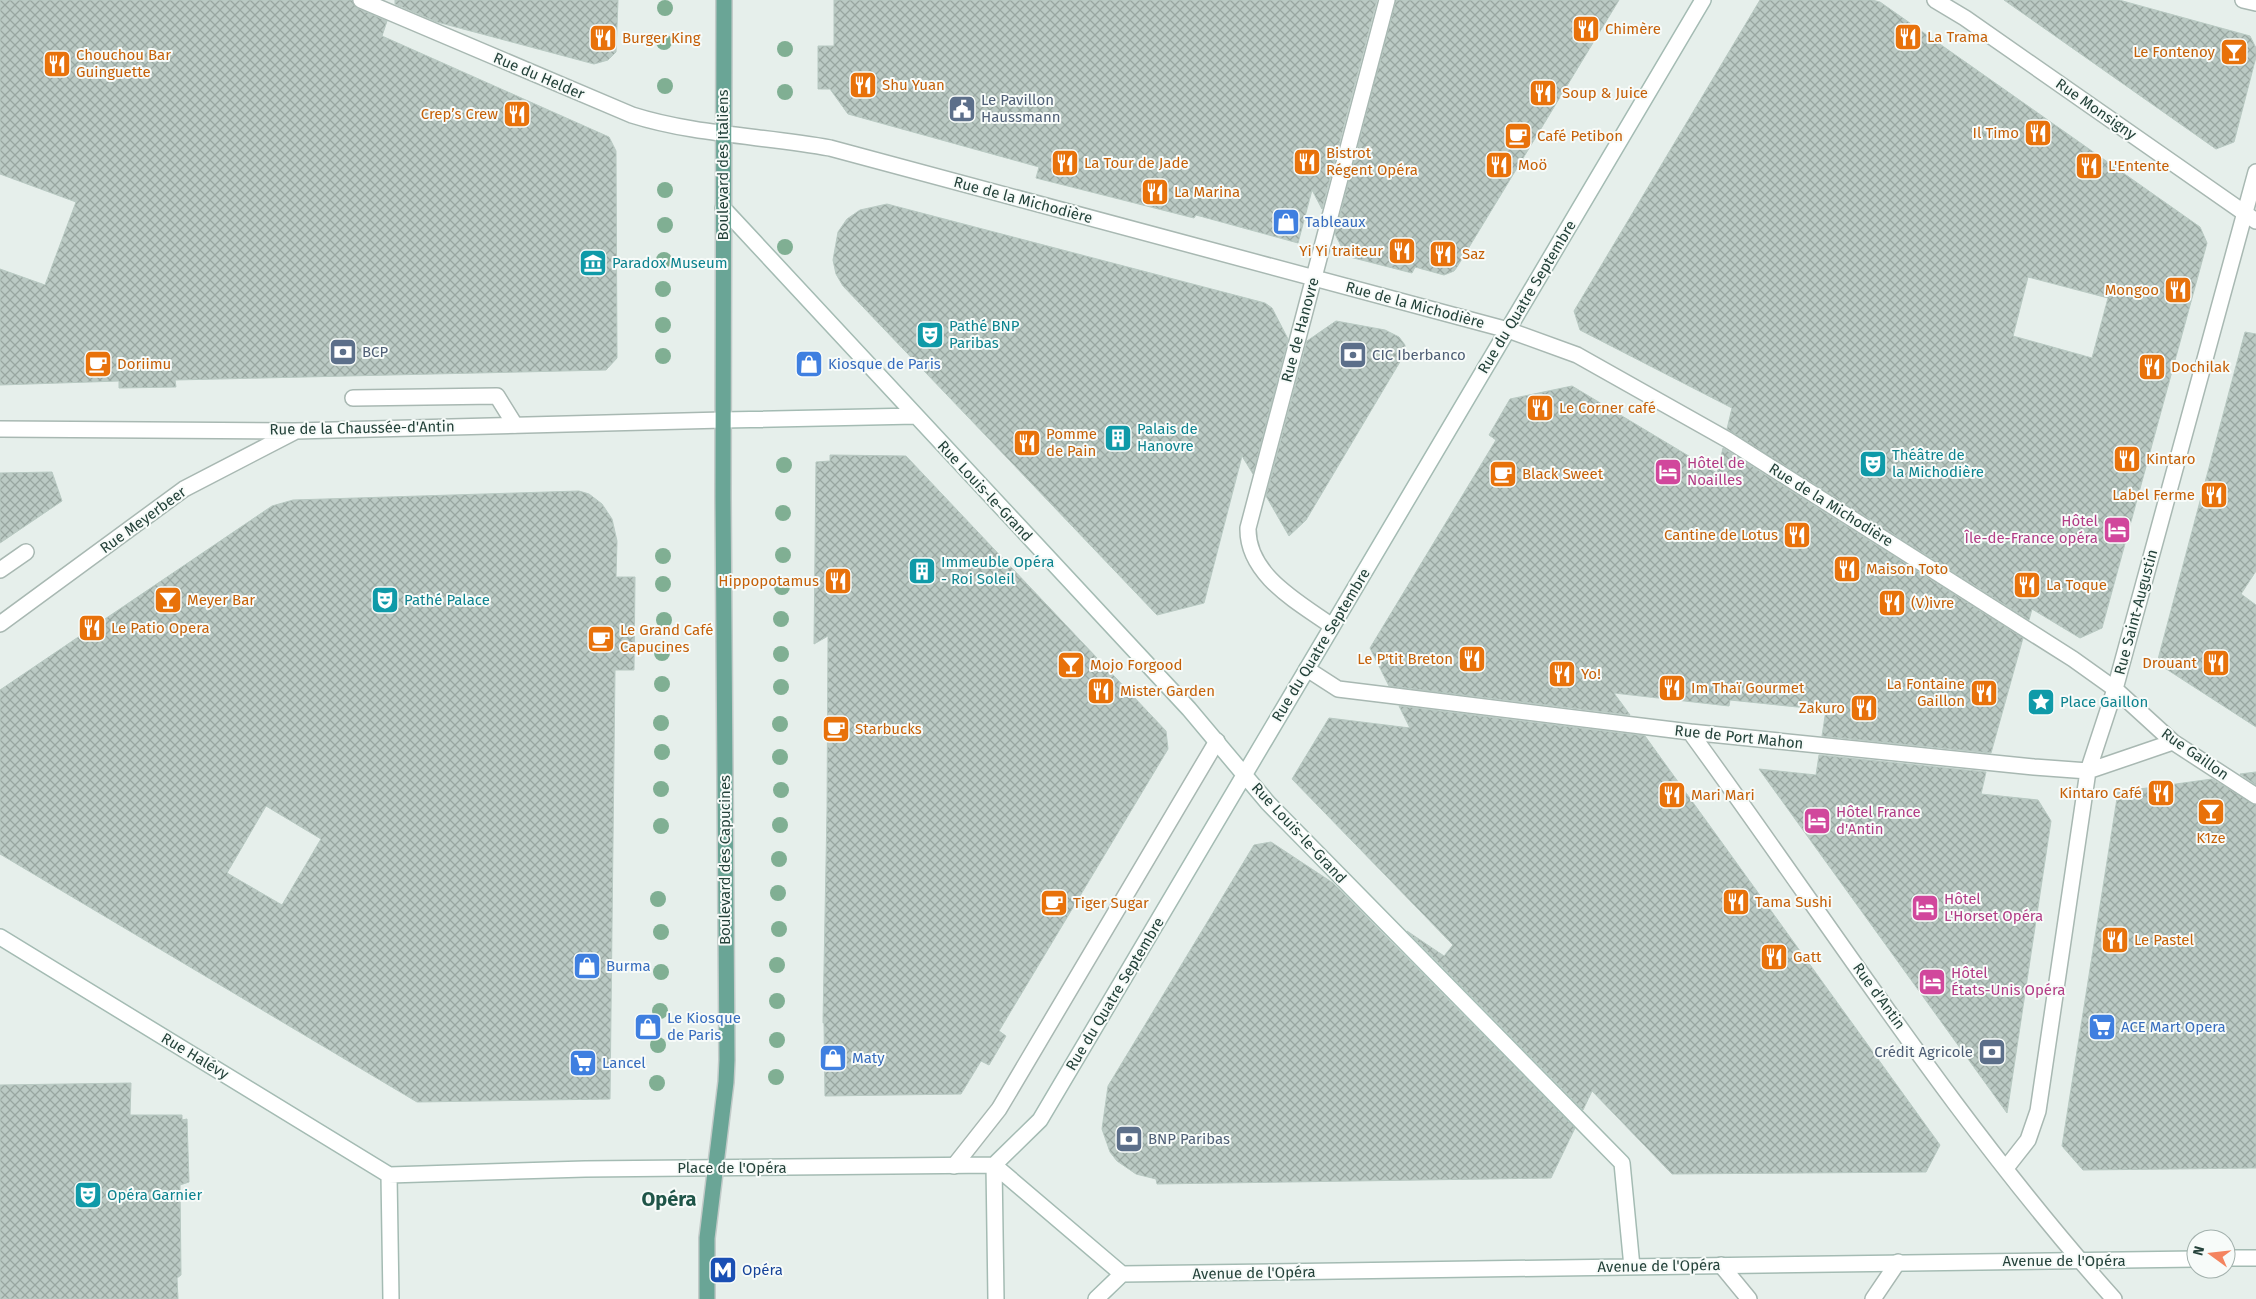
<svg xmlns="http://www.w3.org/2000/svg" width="2256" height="1299" viewBox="0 0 2256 1299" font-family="'Fira Sans',sans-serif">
	<defs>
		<pattern id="building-cross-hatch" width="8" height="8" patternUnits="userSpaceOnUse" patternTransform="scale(1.25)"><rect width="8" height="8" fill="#bbcac4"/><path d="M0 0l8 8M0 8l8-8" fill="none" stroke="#98a6a0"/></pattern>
	</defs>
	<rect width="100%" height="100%" fill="#e6efeb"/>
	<path fill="url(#building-cross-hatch)" stroke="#b8c9c2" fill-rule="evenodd" d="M0,0H352L357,8L387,21L382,36L609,137L616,151L617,358L606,370L175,380L176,387L119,388V381L0,385V269L45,285L76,202L0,174Z
		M395,0H618L616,52L608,60L594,64L437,22L395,4Z
		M834,0H1377L1322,209L1312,190L1298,243L1196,215L1194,218L1036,178L1039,167L848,114L830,89H818V46H834Z
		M1396,0H1619L1457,267L1454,271L1444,275L1415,267L1412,273L1346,256L1335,234Z
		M1760,0H1872L1880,2L2200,227L2207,243L2102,628L2080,638L2032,609L2029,620L1727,429L1732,408L1580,330L1574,311ZM2028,277L2108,298L2092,358L2013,336Z
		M2004,0H2119L2250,36L2256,48V57L2234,142L2216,149Z
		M887,204L1265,303L1272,308L1288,339L1253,474L1242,456L1204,603L1157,615L843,286L836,274L833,260L838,232L847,219L860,210Z
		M1336,321L1385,330L1399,337L1405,345L1404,355L1306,520L1289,536L1266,496L1307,341Z
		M2245,332L2256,334V571L2241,594L2256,605V727L2157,663Z
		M1572,386L1717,473L1723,448L2023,638L1991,753L1822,736L1826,710L1730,700L1729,706L1614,693L1630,715L1389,686L1370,648L1496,440L1489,435L1510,399Z
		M830,455L906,456L1166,731L1168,749L999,1031L1006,1036L989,1065L981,1061L961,1094L825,1096L824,1023H823L827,810L828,636L814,644L816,462L830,461Z
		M52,472L62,501L0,543V473Z
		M579,491L589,494L602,504L612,519L617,541L616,577H635L634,670H615L610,1099L417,1102L0,854V690L272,506L293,500ZM266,806L321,839L282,905L227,873Z
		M1399,706L1645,736L1940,1145L1926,1172L1672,1174L1592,1091L1583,1110L1407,931L1444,956L1453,945L1292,779L1329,718L1410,728Z
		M1819,755L1986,772L1981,794L2038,800L2051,821L2007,1113L1759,769L1816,775Z
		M2256,772V785L2240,774Z
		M2212,779L2256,805V1168L2083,1170L2062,1146L2118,792Z
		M1271,842L1333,883L1575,1128L1551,1178L1157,1184L1156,1179L1136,1174L1117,1161L1110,1152L1102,1129L1108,1086L1254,845Z
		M131,1083L130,1115H182V1120L187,1119L189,1182L180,1185L181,1275L177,1278L178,1299H0V1085Z"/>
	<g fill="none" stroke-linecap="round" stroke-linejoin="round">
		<g stroke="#a8b8b2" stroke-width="18">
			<path id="lane" d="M353,398L497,396L515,425
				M0,570L26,552
				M954,1166L999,1109L1217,741"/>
		</g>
		<g stroke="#a8b8b2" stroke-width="18">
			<path id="street" d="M361,0L632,115C695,135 765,136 830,148L1508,330L1577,355L1728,440L2073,659L2115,689L2173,742L2256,796
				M1935,0L1965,18L2256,221
				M2243,0L2256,3
				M0,429L295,431L723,420
				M0,624L184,489L294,432
				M1332,626C1298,602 1247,575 1248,528L1387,0
				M1307,669L1338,689L1690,732L2034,767L2088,771L2173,742
				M1690,732C1829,922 1956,1123 2114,1299
				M2006,1168L2028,1140L2038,1111L2088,771L2115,689L2256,172
				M1721,1265L1749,1299
				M1873,1299L1898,1262"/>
		</g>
		<g stroke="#a4bbb3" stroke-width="18">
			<path id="secondary" d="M723,208L1189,709L1268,803L1622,1163L1632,1267
				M723,420L916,416
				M0,937L389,1175
				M389,1175L585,1169L994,1165L1122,1274
				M389,1175L391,1299
				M2226,1258H2256
				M1122,1274L2196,1259
				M996,1299L994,1165L1040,1120L1703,0
				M1096,1299L1122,1274"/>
		</g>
		<g stroke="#c2cac8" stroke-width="18">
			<path id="primary" d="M707,1299V1238L726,1082L727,1060L723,497L724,0"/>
		</g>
		<use href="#lane" stroke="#fff" stroke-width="15"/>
		<use href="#street" stroke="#fff" stroke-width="15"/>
		<use href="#secondary" stroke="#fff" stroke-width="15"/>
		<use href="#primary" stroke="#6aa596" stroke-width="15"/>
	</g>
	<g fill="#80af93">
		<circle cx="665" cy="8" r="8"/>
		<circle cx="664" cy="42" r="8"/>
		<circle cx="785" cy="49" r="8"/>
		<circle cx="665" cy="86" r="8"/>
		<circle cx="785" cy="92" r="8"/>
		<circle cx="665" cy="190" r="8"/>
		<circle cx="665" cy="225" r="8"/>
		<circle cx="785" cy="247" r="8"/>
		<circle cx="664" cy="260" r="8"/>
		<circle cx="663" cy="289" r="8"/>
		<circle cx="663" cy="325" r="8"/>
		<circle cx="663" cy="356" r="8"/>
		<circle cx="784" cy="465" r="8"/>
		<circle cx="783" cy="513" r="8"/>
		<circle cx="783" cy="555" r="8"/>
		<circle cx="663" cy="556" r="8"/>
		<circle cx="663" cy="584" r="8"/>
		<circle cx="782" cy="587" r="8"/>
		<circle cx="781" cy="619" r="8"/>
		<circle cx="664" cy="620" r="8"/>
		<circle cx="662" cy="653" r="8"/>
		<circle cx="781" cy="654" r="8"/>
		<circle cx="662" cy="684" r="8"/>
		<circle cx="781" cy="687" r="8"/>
		<circle cx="661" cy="723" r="8"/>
		<circle cx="780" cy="724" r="8"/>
		<circle cx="662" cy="752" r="8"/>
		<circle cx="780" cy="757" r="8"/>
		<circle cx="661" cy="789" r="8"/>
		<circle cx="781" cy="790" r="8"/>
		<circle cx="780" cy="825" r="8"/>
		<circle cx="661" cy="826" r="8"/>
		<circle cx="779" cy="859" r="8"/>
		<circle cx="778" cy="893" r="8"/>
		<circle cx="658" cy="899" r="8"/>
		<circle cx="779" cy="929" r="8"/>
		<circle cx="661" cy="932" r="8"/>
		<circle cx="777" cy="965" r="8"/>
		<circle cx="661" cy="972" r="8"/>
		<circle cx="777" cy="1001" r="8"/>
		<circle cx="660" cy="1011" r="8"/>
		<circle cx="777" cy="1040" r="8"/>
		<circle cx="658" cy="1045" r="8"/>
		<circle cx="776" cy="1077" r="8"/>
		<circle cx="657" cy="1083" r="8"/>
	</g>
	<defs>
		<g id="restaurant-square" transform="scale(1.4375)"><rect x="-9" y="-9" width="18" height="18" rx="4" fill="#e8710a" stroke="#f7fbf9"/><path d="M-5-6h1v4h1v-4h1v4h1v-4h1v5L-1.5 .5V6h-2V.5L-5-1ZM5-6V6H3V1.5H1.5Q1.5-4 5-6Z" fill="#fff"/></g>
		<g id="bar-square" transform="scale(1.4375)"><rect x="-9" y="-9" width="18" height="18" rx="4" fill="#e8710a" stroke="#f7fbf9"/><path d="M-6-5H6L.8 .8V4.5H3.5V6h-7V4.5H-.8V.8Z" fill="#fff"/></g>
		<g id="civic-square" transform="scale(1.4375)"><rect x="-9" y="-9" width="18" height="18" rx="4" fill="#5c6f8a" stroke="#f7fbf9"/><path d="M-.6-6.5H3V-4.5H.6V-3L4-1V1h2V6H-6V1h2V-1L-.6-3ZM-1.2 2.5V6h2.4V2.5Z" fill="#fff"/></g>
		<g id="cafe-square" transform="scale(1.4375)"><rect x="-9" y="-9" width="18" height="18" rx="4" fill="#e8710a" stroke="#f7fbf9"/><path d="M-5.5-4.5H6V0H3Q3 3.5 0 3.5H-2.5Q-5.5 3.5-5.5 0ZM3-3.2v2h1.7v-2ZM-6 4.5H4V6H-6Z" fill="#fff"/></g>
		<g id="shop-square" transform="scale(1.4375)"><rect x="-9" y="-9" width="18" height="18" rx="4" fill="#3f7fe0" stroke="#f7fbf9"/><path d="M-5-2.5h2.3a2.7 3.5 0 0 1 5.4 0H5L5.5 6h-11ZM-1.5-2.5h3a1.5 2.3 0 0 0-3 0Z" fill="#fff"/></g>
		<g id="museum-square" transform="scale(1.4375)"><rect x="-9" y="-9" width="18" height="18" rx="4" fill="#0f9aa8" stroke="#f7fbf9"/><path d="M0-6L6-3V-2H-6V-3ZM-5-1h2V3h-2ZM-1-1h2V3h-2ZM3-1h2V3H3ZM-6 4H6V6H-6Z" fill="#fff"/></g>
		<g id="theatre-square" transform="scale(1.4375)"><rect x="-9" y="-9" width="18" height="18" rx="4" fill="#0f9aa8" stroke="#f7fbf9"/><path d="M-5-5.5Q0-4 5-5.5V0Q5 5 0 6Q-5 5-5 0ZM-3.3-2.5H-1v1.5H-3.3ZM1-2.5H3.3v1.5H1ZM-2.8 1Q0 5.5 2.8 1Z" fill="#fff"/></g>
		<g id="bank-square" transform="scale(1.4375)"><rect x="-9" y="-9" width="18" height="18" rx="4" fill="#5c6f8a" stroke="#f7fbf9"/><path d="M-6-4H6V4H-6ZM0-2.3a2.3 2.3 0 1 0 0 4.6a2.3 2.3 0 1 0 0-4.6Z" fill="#fff"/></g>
		<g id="building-square" transform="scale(1.4375)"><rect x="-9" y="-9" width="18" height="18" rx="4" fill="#0f9aa8" stroke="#f7fbf9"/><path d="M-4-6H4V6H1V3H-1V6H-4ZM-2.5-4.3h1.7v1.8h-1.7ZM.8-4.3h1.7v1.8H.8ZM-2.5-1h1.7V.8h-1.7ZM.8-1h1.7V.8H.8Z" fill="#fff"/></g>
		<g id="hotel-square" transform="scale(1.4375)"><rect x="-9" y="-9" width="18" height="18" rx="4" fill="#d1479c" stroke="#f7fbf9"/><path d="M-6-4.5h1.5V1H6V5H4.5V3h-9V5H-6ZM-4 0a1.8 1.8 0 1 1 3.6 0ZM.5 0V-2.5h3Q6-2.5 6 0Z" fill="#fff"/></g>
		<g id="sight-square" transform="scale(1.4375)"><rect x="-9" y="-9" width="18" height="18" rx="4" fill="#0f9aa8" stroke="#f7fbf9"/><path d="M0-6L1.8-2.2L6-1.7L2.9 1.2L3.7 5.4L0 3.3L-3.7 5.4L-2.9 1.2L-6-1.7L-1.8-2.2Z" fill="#fff"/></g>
		<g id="supermarket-square" transform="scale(1.4375)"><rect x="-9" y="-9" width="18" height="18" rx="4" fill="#3f7fe0" stroke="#f7fbf9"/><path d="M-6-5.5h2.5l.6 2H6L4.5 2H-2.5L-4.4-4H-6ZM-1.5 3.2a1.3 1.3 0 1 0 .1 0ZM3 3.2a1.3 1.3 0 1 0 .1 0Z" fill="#fff"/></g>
		<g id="metro-square" transform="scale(1.4375)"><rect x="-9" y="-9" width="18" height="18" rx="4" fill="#1a4fb4" stroke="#f7fbf9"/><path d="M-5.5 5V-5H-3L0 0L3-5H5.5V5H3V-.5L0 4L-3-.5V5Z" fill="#fff"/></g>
	</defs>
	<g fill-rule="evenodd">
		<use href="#restaurant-square" x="1586" y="29"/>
		<use href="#restaurant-square" x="1908" y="37"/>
		<use href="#restaurant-square" x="603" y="38"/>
		<use href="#bar-square" x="2234" y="52"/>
		<use href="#restaurant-square" x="57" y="64"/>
		<use href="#restaurant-square" x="863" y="85"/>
		<use href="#restaurant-square" x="1543" y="93"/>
		<use href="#civic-square" x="962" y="109"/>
		<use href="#restaurant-square" x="517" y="114"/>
		<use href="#restaurant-square" x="2038" y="133"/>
		<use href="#cafe-square" x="1518" y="136"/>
		<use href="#restaurant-square" x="1307" y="162"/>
		<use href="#restaurant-square" x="1065" y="163"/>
		<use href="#restaurant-square" x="1499" y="165"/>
		<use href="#restaurant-square" x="2089" y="166"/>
		<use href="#restaurant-square" x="1155" y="192"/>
		<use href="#shop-square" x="1286" y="222"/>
		<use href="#restaurant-square" x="1402" y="251"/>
		<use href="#restaurant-square" x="1443" y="254"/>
		<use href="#museum-square" x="593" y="263"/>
		<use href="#restaurant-square" x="2178" y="290"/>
		<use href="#theatre-square" x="930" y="335"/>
		<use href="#bank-square" x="343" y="352"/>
		<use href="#bank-square" x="1353" y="355"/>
		<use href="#cafe-square" x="98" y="364"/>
		<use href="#shop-square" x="809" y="364"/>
		<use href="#restaurant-square" x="2152" y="367"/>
		<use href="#restaurant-square" x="1540" y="408"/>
		<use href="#building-square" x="1118" y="438"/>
		<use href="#restaurant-square" x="1027" y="443"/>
		<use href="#restaurant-square" x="2127" y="459"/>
		<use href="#theatre-square" x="1873" y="464"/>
		<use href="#hotel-square" x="1668" y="472"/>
		<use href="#cafe-square" x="1503" y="474"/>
		<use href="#restaurant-square" x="2214" y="495"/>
		<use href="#hotel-square" x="2117" y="530"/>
		<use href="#restaurant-square" x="1797" y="535"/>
		<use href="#restaurant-square" x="1847" y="569"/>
		<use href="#building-square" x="922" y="571"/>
		<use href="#restaurant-square" x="838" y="581"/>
		<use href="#restaurant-square" x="2027" y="585"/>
		<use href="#bar-square" x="168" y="600"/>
		<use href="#theatre-square" x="385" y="600"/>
		<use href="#restaurant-square" x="1892" y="603"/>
		<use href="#restaurant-square" x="92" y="628"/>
		<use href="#cafe-square" x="601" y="639"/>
		<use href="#restaurant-square" x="1472" y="659"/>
		<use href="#restaurant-square" x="2216" y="663"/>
		<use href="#bar-square" x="1071" y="665"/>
		<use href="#restaurant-square" x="1562" y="674"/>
		<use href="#restaurant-square" x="1672" y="688"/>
		<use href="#restaurant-square" x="1101" y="691"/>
		<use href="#restaurant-square" x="1984" y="693"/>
		<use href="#sight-square" x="2041" y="702"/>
		<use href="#restaurant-square" x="1864" y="708"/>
		<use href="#cafe-square" x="836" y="729"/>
		<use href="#restaurant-square" x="2161" y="793"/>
		<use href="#restaurant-square" x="1672" y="795"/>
		<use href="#bar-square" x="2211" y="812"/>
		<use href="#hotel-square" x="1817" y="821"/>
		<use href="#restaurant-square" x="1736" y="902"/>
		<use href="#cafe-square" x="1054" y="903"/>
		<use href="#hotel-square" x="1925" y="908"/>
		<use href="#restaurant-square" x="2115" y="940"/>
		<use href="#restaurant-square" x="1774" y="957"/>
		<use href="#shop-square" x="587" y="966"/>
		<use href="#hotel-square" x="1932" y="982"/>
		<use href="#shop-square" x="648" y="1027"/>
		<use href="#supermarket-square" x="2102" y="1027"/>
		<use href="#bank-square" x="1992" y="1052"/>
		<use href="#shop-square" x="833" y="1058"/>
		<use href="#supermarket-square" x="583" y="1063"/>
		<use href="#bank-square" x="1129" y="1139"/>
		<use href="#theatre-square" x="88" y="1195"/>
		<use href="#metro-square" x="723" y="1270"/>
	</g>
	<g text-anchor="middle" stroke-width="4" stroke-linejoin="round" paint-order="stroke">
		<g font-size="15" fill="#c56008" stroke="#f7fbf9" text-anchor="start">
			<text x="1605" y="34">Chimère</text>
			<text x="1927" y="42">La Trama</text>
			<text x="622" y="43">Burger King</text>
			<text x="2215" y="57" text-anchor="end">Le Fontenoy</text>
			<text x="76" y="60">Chouchou Bar<tspan x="76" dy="17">Guinguette</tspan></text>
			<text x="882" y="90">Shu Yuan</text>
			<text x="1562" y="98">Soup &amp; Juice</text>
			<text x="498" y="119" text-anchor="end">Crep’s Crew</text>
			<text x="2019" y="138" text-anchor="end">Il Timo</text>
			<text x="1537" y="141">Café Petibon</text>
			<text x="1326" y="158">Bistrot<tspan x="1326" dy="17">Régent Opéra</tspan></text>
			<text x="1084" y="168">La Tour de Jade</text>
			<text x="1518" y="170">Moö</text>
			<text x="2108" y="171">L'Entente</text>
			<text x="1174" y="197">La Marina</text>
			<text x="1383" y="256" text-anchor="end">Yi Yi traiteur</text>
			<text x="1462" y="259">Saz</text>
			<text x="2159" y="295" text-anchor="end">Mongoo</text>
			<text x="117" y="369">Doriimu</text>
			<text x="2171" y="372">Dochilak</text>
			<text x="1559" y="413">Le Corner café</text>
			<text x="1046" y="439">Pomme<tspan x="1046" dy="17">de Pain</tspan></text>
			<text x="2146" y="464">Kintaro</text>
			<text x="1522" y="479">Black Sweet</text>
			<text x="2195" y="500" text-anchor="end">Label Ferme</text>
			<text x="1778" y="540" text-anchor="end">Cantine de Lotus</text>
			<text x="1866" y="574">Maison Toto</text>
			<text x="819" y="586" text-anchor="end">Hippopotamus</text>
			<text x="2046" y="590">La Toque</text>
			<text x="187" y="605">Meyer Bar</text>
			<text x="1911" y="608">(V)ivre</text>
			<text x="111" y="633">Le Patio Opera</text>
			<text x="620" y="635">Le Grand Café<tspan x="620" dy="17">Capucines</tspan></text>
			<text x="1453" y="664" text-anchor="end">Le P'tit Breton</text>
			<text x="2197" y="668" text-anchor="end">Drouant</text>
			<text x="1090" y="670">Mojo Forgood</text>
			<text x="1581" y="679">Yo!</text>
			<text x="1965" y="689" text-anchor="end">La Fontaine<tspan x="1965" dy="17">Gaillon</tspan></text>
			<text x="1691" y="693">Im Thaï Gourmet</text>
			<text x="1120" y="696">Mister Garden</text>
			<text x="1845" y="713" text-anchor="end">Zakuro</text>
			<text x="855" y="734">Starbucks</text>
			<text x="2142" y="798" text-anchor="end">Kintaro Café</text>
			<text x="1691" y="800">Mari Mari</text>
			<text x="2211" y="843" text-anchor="middle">K1ze</text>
			<text x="1755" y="907">Tama Sushi</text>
			<text x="1073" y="908">Tiger Sugar</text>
			<text x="2134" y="945">Le Pastel</text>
			<text x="1793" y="962">Gatt</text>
		</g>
		<g font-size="15" fill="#24423a" stroke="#f7fbf9">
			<text transform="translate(539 76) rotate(23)" y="5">Rue du Helder</text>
			<text transform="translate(2096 109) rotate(35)" y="5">Rue Monsigny</text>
			<text transform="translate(723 165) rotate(-90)" y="5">Boulevard des Italiens</text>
			<text transform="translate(1023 200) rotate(15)" y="5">Rue de la Michodière</text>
			<text transform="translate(1527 297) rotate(-59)" y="5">Rue du Quatre Septembre</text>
			<text transform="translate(1415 305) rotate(15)" y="5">Rue de la Michodière</text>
			<text transform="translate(1300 330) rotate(-75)" y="5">Rue de Hanovre</text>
			<text transform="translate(362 428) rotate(-1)" y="5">Rue de la Chaussée-d'Antin</text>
			<text transform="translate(985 491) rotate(47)" y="5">Rue Louis-le-Grand</text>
			<text transform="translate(1831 505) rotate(32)" y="5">Rue de la Michodière</text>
			<text transform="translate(143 520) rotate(-36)" y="5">Rue Meyerbeer</text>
			<text transform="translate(2136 612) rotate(-75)" y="5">Rue Saint-Augustin</text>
			<text transform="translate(1321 645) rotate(-59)" y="5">Rue du Quatre Septembre</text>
			<text transform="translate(1739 737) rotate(6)" y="5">Rue de Port Mahon</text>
			<text transform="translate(2195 754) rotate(35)" y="5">Rue Gaillon</text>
			<text transform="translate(1299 833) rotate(47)" y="5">Rue Louis-le-Grand</text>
			<text transform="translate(725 860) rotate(-90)" y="5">Boulevard des Capucines</text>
			<text transform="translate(1115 994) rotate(-59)" y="5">Rue du Quatre Septembre</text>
			<text transform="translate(1879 996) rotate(54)" y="5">Rue d'Antin</text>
			<text transform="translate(195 1056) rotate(31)" y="5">Rue Halévy</text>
			<text x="732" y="1173">Place de l'Opéra</text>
			<text x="2064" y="1266">Avenue de l'Opéra</text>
			<text transform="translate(1659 1266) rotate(-1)" y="5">Avenue de l'Opéra</text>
			<text transform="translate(1254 1273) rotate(-1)" y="5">Avenue de l'Opéra</text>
		</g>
		<g font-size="15" fill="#4e5e75" stroke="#f7fbf9" text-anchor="start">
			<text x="981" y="105">Le Pavillon<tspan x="981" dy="17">Haussmann</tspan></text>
			<text x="362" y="357">BCP</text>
			<text x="1372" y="360">CIC Iberbanco</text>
			<text x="1973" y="1057" text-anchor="end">Crédit Agricole</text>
			<text x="1148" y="1144">BNP Paribas</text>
		</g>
		<g font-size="15" fill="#366cbe" stroke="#f7fbf9" text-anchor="start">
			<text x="1305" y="227">Tableaux</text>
			<text x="828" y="369">Kiosque de Paris</text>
			<text x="606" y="971">Burma</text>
			<text x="667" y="1023">Le Kiosque<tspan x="667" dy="17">de Paris</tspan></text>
			<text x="2121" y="1032">ACE Mart Opera</text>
			<text x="852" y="1063">Maty</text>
			<text x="602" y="1068">Lancel</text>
		</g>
		<g font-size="15" fill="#0d838f" stroke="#f7fbf9" text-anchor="start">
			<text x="612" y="268">Paradox Museum</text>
			<text x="949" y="331">Pathé BNP<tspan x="949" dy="17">Paribas</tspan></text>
			<text x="1137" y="434">Palais de<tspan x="1137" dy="17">Hanovre</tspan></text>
			<text x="1892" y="460">Théâtre de<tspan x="1892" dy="17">la Michodière</tspan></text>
			<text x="941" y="567">Immeuble Opéra<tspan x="941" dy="17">- Roi Soleil</tspan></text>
			<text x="404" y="605">Pathé Palace</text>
			<text x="2060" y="707">Place Gaillon</text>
			<text x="107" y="1200">Opéra Garnier</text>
		</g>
		<g font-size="15" fill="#b23c85" stroke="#f7fbf9" text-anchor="start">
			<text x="1687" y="468">Hôtel de<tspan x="1687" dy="17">Noailles</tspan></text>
			<text x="2098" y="526" text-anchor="end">Hôtel<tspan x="2098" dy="17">Île-de-France opéra</tspan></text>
			<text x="1836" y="817">Hôtel France<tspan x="1836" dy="17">d'Antin</tspan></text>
			<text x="1944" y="904">Hôtel<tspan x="1944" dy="17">L'Horset Opéra</tspan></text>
			<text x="1951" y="978">Hôtel<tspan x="1951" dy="17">États-Unis Opéra</tspan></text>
		</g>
		<g font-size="15" fill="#164399" stroke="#f7fbf9" text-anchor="start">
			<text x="742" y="1275">Opéra</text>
		</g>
		<g font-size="20" font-weight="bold" fill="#1f5548" stroke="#f7fbf9">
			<text x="669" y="1206">Opéra</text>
		</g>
	</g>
	<g transform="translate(2211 1254) rotate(285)"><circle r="24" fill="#f7fbf9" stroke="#a3b1ad"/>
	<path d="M0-4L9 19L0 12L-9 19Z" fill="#f4845f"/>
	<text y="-8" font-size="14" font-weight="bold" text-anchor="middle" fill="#24423a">N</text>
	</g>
</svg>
